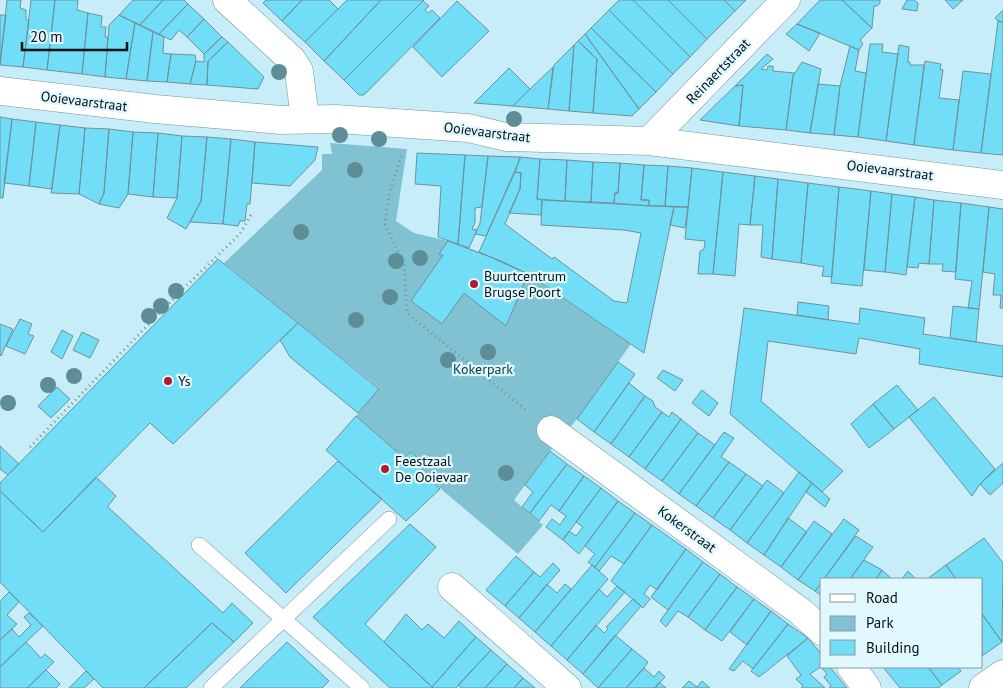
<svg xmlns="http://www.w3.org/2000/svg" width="1003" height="688" viewBox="0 0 1003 688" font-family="'PT Sans',sans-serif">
	<rect width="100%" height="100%" fill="#c7eef8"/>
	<path fill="#80c2d2" d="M330,143L407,149L396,221L414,233L448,241L479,252L521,270L631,344L577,419L550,451L514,500L543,525L518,554L421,472L426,465L411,452L404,458L356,416L379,388L224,263L322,170V154H332Z"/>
	<path fill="#71ddf7" stroke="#6e929c" d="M7,0H21L20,8L26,10V20H29L23,67L0,65Z
		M31,0H55L47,70L23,67Z
		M55,0H78L77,10L88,13L82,74L47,70Z
		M133,0H163L140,25L119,15Z
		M163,0H184L188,4L159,34L140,25Z
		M266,0H302L282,21L263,3Z
		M302,0H329L338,9L305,42L282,21Z
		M347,0H381L324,61L305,42Z
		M381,0H424L344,80L324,61Z
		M619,0H633L690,57L673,74L609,10Z
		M633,0H668L707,39L690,57Z
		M668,0H724L735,11L707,39Z
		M724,0H746L735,11Z
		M820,0H842L872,28L860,40L863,44L859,50L797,24Z
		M842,0H880V3L877,6H874L872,28Z
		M907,0H914L918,3L917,11L902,9Z
		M945,0H963L953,9Z
		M423,1L429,6L425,10L428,13L432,10L440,18L364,95H359L344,80Z
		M457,1L489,31L442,77L413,47Z
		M188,4L204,19L187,37L179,30L171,40L159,34Z
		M609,10L673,74L656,92L591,28Z
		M1003,10V22L998,21L995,18Z
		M88,13L102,16L101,27H106L105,37H108L105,77L82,74Z
		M0,15H6L0,65Z
		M119,15L135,23L126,79L105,77L109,25Z
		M204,19L222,37L204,54L187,37Z
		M998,21L1003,22V155L981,153Z
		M135,23L153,32L147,81L126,79Z
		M797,24L820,33L809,51L786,34Z
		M591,28L656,92L639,109L585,34Z
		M153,32L164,37L163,53L171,54L167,82L147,81Z
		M585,34L639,109L632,116L593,113L597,59L578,41Z
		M222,37L228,42L208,61L207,85L190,84L196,61L204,62V54Z
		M578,41L597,59L593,113L569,111L574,45Z
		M228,42L264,77L258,89L207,85L208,61Z
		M870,44H883L882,52L898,54L886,141L858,137Z
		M574,45L569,111L548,109L554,65Z
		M899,45L909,47L908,62H910V65H924L914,145L886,141Z
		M850,46L859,50L855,71L866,73L858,137L834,135L840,86Z
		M171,54L195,55L196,61L190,84L167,82Z
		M767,54L773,59L761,69L767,70L768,66H773V71L795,73L793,76L786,130L739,126L743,85L735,86Z
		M925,61L941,64L940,69L943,70L939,98L959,100L953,150L914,145Z
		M802,62L821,69L810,133L786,130L793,76Z
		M553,67L548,109L513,106L530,89Z
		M509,68L530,89L513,106L474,103Z
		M963,71L991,74L981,153L953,150Z
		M818,84L840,86L834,135L810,133Z
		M743,85L739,126L700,120L735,86Z
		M0,117L12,119L3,198H0Z
		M12,119L36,122L29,186L4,183Z
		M36,122L60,125L52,189L29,186Z
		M60,125L85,128L79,194L51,193Z
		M85,128L109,129L104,193L99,204L79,194Z
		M109,129L133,132L128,194L119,208L99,204L104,193Z
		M133,132L158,133L153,197L128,194Z
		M158,133L182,136L177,198L153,197Z
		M182,136L207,137L201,201L186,229L167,218L177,198Z
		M207,137L231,139L223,224L190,222L201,201Z
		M231,139L255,142L250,204H247L245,221H240L238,226L223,224Z
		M255,142L281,144L318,147L315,160L290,186L277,185L252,183Z
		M417,153L465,155L458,244L438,237L441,186L415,184Z
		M465,155L488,156L482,207L475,208V223L472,229L477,230L469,248L458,244Z
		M488,156L520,157V159L486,236L475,234L480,223Z
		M520,157L540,159L537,199L542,200L541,215L509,213L520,189L521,173L515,172Z
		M540,159L567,160L565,201L537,199Z
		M567,160L593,162L591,202L565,201Z
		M593,162L620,163L618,193H615L614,203L591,202Z
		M620,163L644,165L641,200H649V206L614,203L615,193H618Z
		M644,165L668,166L665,206H649V200H641Z
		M668,166L692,168L688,207L665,206Z
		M692,168L723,172L713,274H698L700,251L704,249L705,241L685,239Z
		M515,172L521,173L520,189L505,224L552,259L554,257L614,301L627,303L641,233L624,230L541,225L542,200L674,207L644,353L528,274L479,252Z
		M723,172L755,176L750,225L739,224L735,276L713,274Z
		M755,176L778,179L772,259L761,257L763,225H750Z
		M778,179L808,183L801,263L772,259Z
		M808,183L839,187L832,277L822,276L824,267L801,263Z
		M839,187L871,191L862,286L831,283Z
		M871,191L892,194L885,272L864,270Z
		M892,194L915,197L906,275L885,272Z
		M915,197L934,200L929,264L919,263L918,268L907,267Z
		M934,200L961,203L956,272L942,271L943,264H929Z
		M961,203L989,207L979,309L968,308L972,281L955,279Z
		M674,207H688L685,228L670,225Z
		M989,207L1003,209V308H1000L1001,295H993L995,274L983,272Z
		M448,241L501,261L528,274L506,326L464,293L442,324L411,301L443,255L439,254Z
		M218,259L298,323L173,444L150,423L43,532L0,491V483Z
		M798,302L829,306L828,320L797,315Z
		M953,306L979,309L976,342L950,338Z
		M744,308L859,324L860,308L925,318L923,334L1003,346V377L919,364L920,349L859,338L856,354L768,341L761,401L843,471L822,492L730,414Z
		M20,319L32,324L28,334L34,336L25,354L6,346Z
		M298,323L379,389L358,413L290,357L280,340Z
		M0,324L13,329L1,356L0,355Z
		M62,330L73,336L62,359L51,352Z
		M82,332L99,340L90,358L73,350Z
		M618,362L635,374L594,432L577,419Z
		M663,370L683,380L675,391L657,378Z
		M629,383L645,396L611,444L594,432Z
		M897,385L918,410L894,429L873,404Z
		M57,387L70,399L51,418L38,406Z
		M702,390L718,403L709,416L692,403Z
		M645,396L653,401L655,407L662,412L629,457L611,444Z
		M934,397L995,469L980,484L972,496L909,417Z
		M873,404L894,429L869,448L851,424Z
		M662,412L669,417L672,412L681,419L645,469L629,457Z
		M356,416L404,458L411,452L426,465L421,472L440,489L406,521L326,450Z
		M681,419L698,433L662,481L645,469Z
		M724,432L734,438L721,457L729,462L696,506L679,494Z
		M698,433L715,445L679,494L662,481Z
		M0,446L19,464L8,475L0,469Z
		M550,451L567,464L530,513L522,507L533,492L525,485Z
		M338,461L382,499L286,593L245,553Z
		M729,462L746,474L713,518L696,506Z
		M1003,463V483L990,495L980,484Z
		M567,464L584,476L559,511L551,505L539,521L530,513Z
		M799,472L812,483L764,555L747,543Z
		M746,474L763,486L730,530L713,518Z
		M584,476L601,488L563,540L546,527L552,519L560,525L566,516L559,511Z
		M96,477L116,496L108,506L109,508L223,613L232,603L253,623L234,642L212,623L144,688H103L0,582V491L43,532Z
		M767,480L784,493L747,543L730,530Z
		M812,483L830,499L825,507L806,492Z
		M601,488L618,501L579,554L563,540L569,531L576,536L583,527L576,522Z
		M618,501L635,513L595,567L588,562L595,554L585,546Z
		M635,513L652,525L624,564L611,556L599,571L595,567Z
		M788,518L807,532L781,567L764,555Z
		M844,519L859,530L824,579H822V582L815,591L798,580Z
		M814,521L832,534L798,580L781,567Z
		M410,524L436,547L365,624L433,688H390L313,617Z
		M652,525L686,549L657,590L650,585L644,594L650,599L643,608L611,581Z
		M856,536L873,547L850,579H824Z
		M984,538L1003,563L1002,642L982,614V579H956L946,565Z
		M686,549L703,562L668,610L651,597Z
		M516,556L534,572L505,606L486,590Z
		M864,560L882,570L876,579H850Z
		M703,562L720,574L688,617L678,611L666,627L660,621Z
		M553,563L560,570L519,618L505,606L534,572L540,577Z
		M592,565L608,579L551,646L535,632Z
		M946,565L956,579H927Z
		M882,570L892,579H876Z
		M908,571L916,579H902Z
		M720,574L737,587L705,630L688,617Z
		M822,582V596L815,591Z
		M547,584L557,593L565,584L571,589L535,632L519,618Z
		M617,586L625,592L567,660L551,646L599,589L607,597Z
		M737,587L754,599L722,641L705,630Z
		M9,592L19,602L7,615L17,624L0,640V601Z
		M633,599L641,606L583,674L567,660L596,625L604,633L608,629L606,627Z
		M754,599L771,611L747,645L730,632Z
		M771,611L788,624L753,669L743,661L734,671L729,669Z
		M29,613L43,626L0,667V640L12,629L19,637L31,625L24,617Z
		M406,614L422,630L428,624L444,638L459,621L476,637L432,687L384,642Z
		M982,614L1002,642L982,656Z
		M212,623L234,642L186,688H144Z
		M788,624L808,638L759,677L751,671Z
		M615,635L632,649L598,688L583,674Z
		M476,637L491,650L456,688H433L432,687Z
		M808,638L822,655V666L810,674L825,688H801L803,686L796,679L801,675L787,656Z
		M26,642L41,658L45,654L54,662L27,688H0V667Z
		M287,642L329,681L322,688H240Z
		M632,649L648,662L644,668L626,688H598Z
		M491,650L507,664L485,688H461L458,685Z
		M507,664L523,678L514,688H485Z
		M822,666L830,667L847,688H829L831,686L824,677L827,674L821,667Z
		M883,667H928L942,685L938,688H900Z
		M928,667H958L961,671L942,685Z
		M644,668L654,677L659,671L665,677L655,688H626Z
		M46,670L60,684L56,688H27Z
		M86,671L94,679L84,688H69Z
		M523,678L535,688H514Z
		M689,681L697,687L702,681L710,688H682Z
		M659,682L666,688H655Z"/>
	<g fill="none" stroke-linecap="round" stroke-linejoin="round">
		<g stroke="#70959e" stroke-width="16">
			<path id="lane" d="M199,545L362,688
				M211,688L389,519"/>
		</g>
		<g stroke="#70959e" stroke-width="29">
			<path id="street" d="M227,0L292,60L299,71L305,119
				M0,91L155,109L281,120L336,119L468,128L506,137L649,141L1003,185
				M649,141L786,0
				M551,430L801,612L822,631
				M452,587L567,688
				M851,667L867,688"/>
		</g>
		<g stroke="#70959e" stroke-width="29">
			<path id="secondary" d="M983,688L1003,674"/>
		</g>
		<path stroke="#759198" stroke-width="3" stroke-dasharray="1 4" stroke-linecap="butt" d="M401,156L389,194L385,224L404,265L407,313L527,411
			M30,447L180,292L240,234L252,213"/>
		<use href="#lane" stroke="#fff" stroke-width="15"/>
		<use href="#street" stroke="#fff" stroke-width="28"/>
		<use href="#secondary" stroke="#fff" stroke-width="28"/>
	</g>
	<g fill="#5e8d97">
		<circle cx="279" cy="72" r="8"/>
		<circle cx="514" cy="119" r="8"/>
		<circle cx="340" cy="135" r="8"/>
		<circle cx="379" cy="139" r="8"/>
		<circle cx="355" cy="170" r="8"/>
		<circle cx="301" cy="232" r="8"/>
		<circle cx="420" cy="258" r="8"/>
		<circle cx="396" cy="261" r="8"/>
		<circle cx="176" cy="291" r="8"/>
		<circle cx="390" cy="297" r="8"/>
		<circle cx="161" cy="306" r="8"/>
		<circle cx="149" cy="316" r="8"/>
		<circle cx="356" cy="320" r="8"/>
		<circle cx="488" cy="352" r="8"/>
		<circle cx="448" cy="360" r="8"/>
		<circle cx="74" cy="376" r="8"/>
		<circle cx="48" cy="385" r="8"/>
		<circle cx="8" cy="403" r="8"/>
		<circle cx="506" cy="473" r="8"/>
	</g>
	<g fill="#af1c32" stroke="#e1f8fe" stroke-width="2">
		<circle cx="474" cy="284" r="5"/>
		<circle cx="168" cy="381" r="5"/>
		<circle cx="385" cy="469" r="5"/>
	</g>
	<g text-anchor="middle" stroke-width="4.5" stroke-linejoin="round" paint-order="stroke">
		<g font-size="14" fill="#051216" stroke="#e1f8fe">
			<text transform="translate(718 71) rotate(-46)" y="5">Reinaertstraat</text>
			<text transform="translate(84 101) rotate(7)" y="5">Ooievaarstraat</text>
			<text transform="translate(487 132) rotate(7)" y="5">Ooievaarstraat</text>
			<text transform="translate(890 170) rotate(7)" y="5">Ooievaarstraat</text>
			<text transform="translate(687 529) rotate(36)" y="5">Kokerstraat</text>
		</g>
		<g font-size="14" fill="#051216" stroke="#e1f8fe" text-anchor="start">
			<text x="484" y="281">Buurtcentrum<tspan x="484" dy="16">Brugse Poort</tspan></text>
			<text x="178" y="386">Ys</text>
			<text x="395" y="466">Feestzaal<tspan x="395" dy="16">De Ooievaar</tspan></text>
		</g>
		<g font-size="14" fill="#083d47" stroke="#e1f8fe">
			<text x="483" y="374">Kokerpark</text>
		</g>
	</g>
	<rect x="820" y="578" width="162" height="90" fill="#e1f8fe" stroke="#899ca1"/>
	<rect x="830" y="594" width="25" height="8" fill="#ffffff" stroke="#899ca1"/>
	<text x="866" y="603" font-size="15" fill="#051216">Road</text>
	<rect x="830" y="616" width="25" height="15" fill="#80c2d2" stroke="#899ca1"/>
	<text x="866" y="628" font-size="15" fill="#051216">Park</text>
	<rect x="830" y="640" width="25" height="15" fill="#71ddf7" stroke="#899ca1"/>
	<text x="866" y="653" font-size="15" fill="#051216">Building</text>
	<path d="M22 42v8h105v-8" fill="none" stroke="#051216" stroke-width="2.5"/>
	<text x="30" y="42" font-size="15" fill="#051216" stroke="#e1f8fe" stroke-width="4" paint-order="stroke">20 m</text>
</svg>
